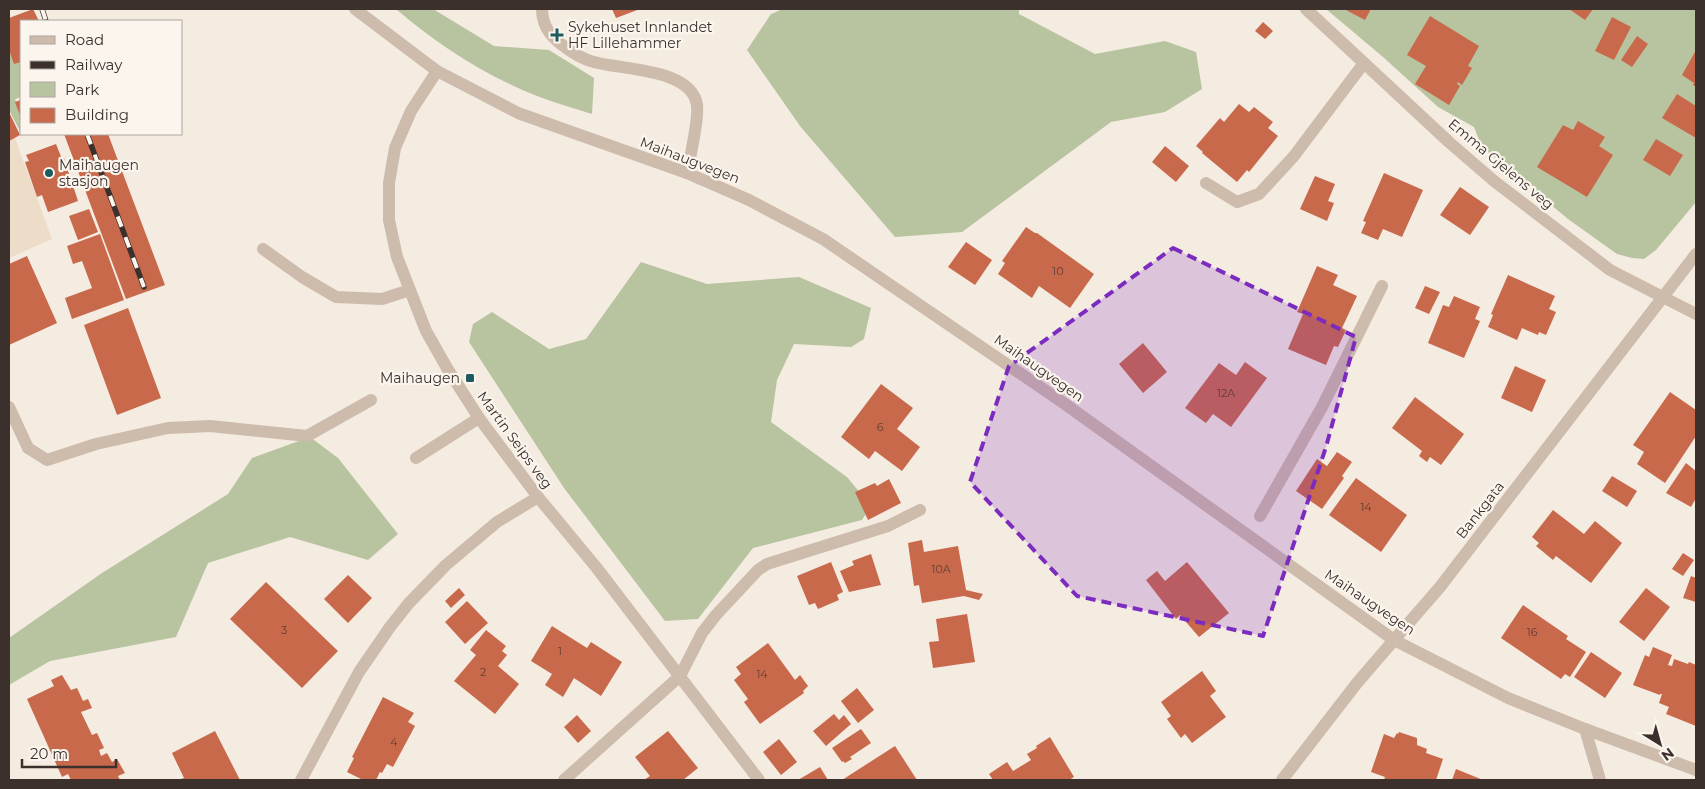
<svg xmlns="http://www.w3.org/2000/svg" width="1705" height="789" viewBox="0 0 1705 789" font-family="Montserrat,sans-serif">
	<rect width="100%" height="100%" fill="#f4ebe1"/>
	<path fill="#b8c4a0" d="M396,9H433L494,46L549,50L594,78L592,114C574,108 555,103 537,96C486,76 438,45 396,9Z
		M783,9H1019V14L1095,54L1165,41L1196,52L1202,89L1165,112L1111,122L962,232L895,237L800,126L747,50L771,14Z
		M1326,9H1696V202L1656,250L1644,259L1632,258L1617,254L1568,219L1482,147L1474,127L1438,107L1383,57Z
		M9,50L14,60L21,57V97L15,99L21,114V130L20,131L9,110Z
		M641,262L707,284L799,277L871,308L864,339L851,347L794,344L777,380L771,422L847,477L871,506L862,520L753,548L698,619L665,621L564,488L469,342L473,324L492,312L549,349L586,339Z
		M310,437L338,458L398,534L368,560L290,537L208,563L176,637L50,661L9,685V638L102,573L228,494L252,458Z"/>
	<path fill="#ecdcc8" d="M14,136L52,239L9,258V138Z"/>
	<path fill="#c8694b" d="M33,9L39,21H21V62L14,64L9,50V18Z
		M612,9H640L616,18Z
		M1344,9H1371L1365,20Z
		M1569,9H1593L1585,20Z
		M1430,16L1479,46L1468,66L1472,68L1462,85L1458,82L1457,84L1460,86L1449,105L1415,84L1426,66L1407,55Z
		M1612,17L1631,27L1614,60L1595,51Z
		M1263,22L1273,31L1265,39L1255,31Z
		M1637,36L1648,44L1632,67L1621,60Z
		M1696,50V87L1693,85L1694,83L1682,75Z
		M1677,94L1696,106V138L1662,118Z
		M21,100V118L15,102Z
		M1239,104L1249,112L1254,107L1273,122L1268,128L1278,136L1249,172L1247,170L1237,182L1202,153L1203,152L1196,146L1220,118L1224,122Z
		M9,112L20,135L9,141Z
		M1578,121L1605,137L1599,146L1613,155L1587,197L1537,167L1563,125L1573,130Z
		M64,134H108L165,285L126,299Z
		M1656,139L1683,155L1670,176L1643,160Z
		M56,144L62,159L64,158L78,201L48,212L42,195L37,197L25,162L29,161L26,155Z
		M1165,146L1189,166L1176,182L1152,162Z
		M1384,173L1423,190L1402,237L1383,229L1378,240L1361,233L1366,222L1363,221Z
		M1315,176L1335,184L1328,201L1334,203L1327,221L1300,209Z
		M1460,187L1489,207L1470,235L1440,215Z
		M89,209L98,232L78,240L69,216Z
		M1026,227L1035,233H1037L1094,274L1070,308L1039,286L1032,298L998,274L1005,263L1002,261Z
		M100,234L124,300L72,319L65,298L92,288L82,261L73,264L67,246Z
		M966,242L992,260L975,285L948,267Z
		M27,256L57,323L9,345V264Z
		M1317,266L1338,275L1333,285L1357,296L1342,328L1346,330L1338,347L1334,346L1326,365L1288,349L1303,314L1297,312Z
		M1508,275L1555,296L1549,309L1556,312L1546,335L1539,332L1538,335L1522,328L1517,340L1488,327L1493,315L1491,314Z
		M1425,286L1440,292L1429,314L1415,308Z
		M1454,296L1480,307L1475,319L1480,321L1464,358L1428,343L1443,305L1449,307Z
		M128,308L161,398L117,415L84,325Z
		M1143,343L1167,372L1143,393L1119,364Z
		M1245,362L1267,378L1231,427L1213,414L1206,423L1185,408L1219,363L1236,375Z
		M1515,366L1546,380L1532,412L1501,398Z
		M881,384L913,408L897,429L920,447L902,471L875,451L869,459L841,437Z
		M1670,392L1696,410V436L1665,483L1637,464L1644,452L1633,445Z
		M1415,397L1464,434L1441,465L1430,457L1427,462L1419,456L1422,451L1392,428Z
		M1337,452L1352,462L1342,476L1344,478L1322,509L1296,491L1317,459L1327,466Z
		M1686,463L1696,471V498L1691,507L1666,493Z
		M1612,476L1637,491L1627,507L1602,491Z
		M1356,478L1407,515L1381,552L1329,515Z
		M889,479L901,503L868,520L855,492L875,483L877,486Z
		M1553,510L1584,534L1595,521L1622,543L1591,583L1556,556L1553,560L1536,546L1539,543L1532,537Z
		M922,540L924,552L958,546L966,590L983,594L979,600L964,596L922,603L919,585L914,586L908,543Z
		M1683,553L1694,560L1683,576L1672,569Z
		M871,554L881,585L849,592L840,571L854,565L852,561Z
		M831,562L843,592L837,595L839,600L818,609L815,603L809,605L797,576Z
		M1187,562L1229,613L1199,637L1180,615L1176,619L1146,580L1157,571L1165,581Z
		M348,575L372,598L348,623L324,599Z
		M1691,576L1696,578V602L1683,598Z
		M266,582L338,651L302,688L230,619Z
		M459,588L465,595L451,608L445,601Z
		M1646,588L1670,607L1644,641L1619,622Z
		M467,601L488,623L465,644L445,622Z
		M1523,605L1568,636L1566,639L1586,652L1570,677L1565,674L1561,679L1501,638Z
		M967,614L975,662L933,668L929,642L939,641L936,619Z
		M552,626L587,648L591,642L622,662L601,696L574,678L563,697L545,685L552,674L531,661Z
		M486,630L506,646L502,651L507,655L498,666L519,684L495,714L454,681L476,655L470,650Z
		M768,643L795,680L800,675L808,686L803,691L804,693L760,724L744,702L748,699L734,680L741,674L736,667Z
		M1653,647L1672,655L1668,665L1672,666L1674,659L1688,664L1689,662L1696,665V726L1666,714L1669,707L1659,703L1662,694H1660V695L1633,685L1645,655L1649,657Z
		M1591,652L1622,673L1605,698L1574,677Z
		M1202,671L1216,691L1210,696L1226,717L1192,743L1185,734L1181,738L1167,719L1171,716L1161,702Z
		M62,675L71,690L77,688L83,701L88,699L92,708L81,712L92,735L97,733L104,748L99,750L101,756L107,753L112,762L117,759L125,773L118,776L120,780H71L68,774L62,777L27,699L54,686L51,680Z
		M857,688L874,710L858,723L841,701Z
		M383,697L414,713L408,722L415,726L393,767L387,764L382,773L380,772L376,780H363L347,772L354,758L352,757Z
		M834,714L839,720L844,715L851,724L826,746L813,731Z
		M577,715L591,731L578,743L564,727Z
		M861,729L871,743L850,757L852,759L845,763L843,761L842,762L832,748Z
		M215,731L240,780H178L184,778L172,753Z
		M668,731L698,768L683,780H644L650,776L635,757Z
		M1399,732L1417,738V745L1427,749L1426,753L1443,759L1436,780H1384L1385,777L1371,772L1384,734L1394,738L1397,733L1398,734Z
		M1050,737L1074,777L1069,780H993L989,774L1007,762L1013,771L1031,760L1027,754L1037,748L1036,746Z
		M779,739L797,762L781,775L763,752Z
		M895,746L917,780H842Z
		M820,767L828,780H798Z
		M1456,769L1483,780H1452Z"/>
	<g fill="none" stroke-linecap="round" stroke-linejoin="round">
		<path stroke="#cdbbac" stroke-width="12" d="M542,9C542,24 549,35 561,44C571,52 581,59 594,62C621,70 692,68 697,105C699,120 690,157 687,173
			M1206,183L1237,202L1259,194L1294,156L1364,63
			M263,249L302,277L336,297L382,299L410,290
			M28,448L47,460L96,444L168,428L210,426L307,436L371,400
			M416,458L479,418
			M1260,516L1322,407L1382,286
			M564,780L680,676L702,633L716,615L758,570L767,564L888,526L920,510"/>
		<path stroke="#cdbbac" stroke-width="12" d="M1306,9L1450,143L1494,181L1610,270L1696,314
			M437,71L411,111L395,148L389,183V220L397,257L426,331L447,368L479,418L538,497L596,567L759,780
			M9,407L28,448
			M1394,640L1440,587L1696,254
			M1585,729L1600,780
			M301,780L359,672L390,627L409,603L446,565L497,522L538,497"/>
		<path stroke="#cdbbac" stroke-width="12" d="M355,9L437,71L518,113L687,173L749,200L823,239L1065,404L1394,640L1508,698L1585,729L1696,770
			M1282,780L1357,683L1394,640"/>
		<g stroke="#3b302b" stroke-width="5.5">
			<path id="rail" d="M42,9L46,21
				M87,134L144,287"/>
		</g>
		<use href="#rail" stroke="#fbf5ee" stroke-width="4" stroke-dasharray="11" stroke-linecap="butt"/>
	</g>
	<path fill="#7b2cbf" fill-opacity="0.2" stroke="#7b2cbf" stroke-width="4" stroke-dasharray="10 6" stroke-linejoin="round" d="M1173,248L1356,337L1326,447L1263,636L1077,596L970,482L1009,366Z"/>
	<g fill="#1f5a5e" stroke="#fbf5ee" stroke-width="2">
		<path d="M554.5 27.5h5v5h5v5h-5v5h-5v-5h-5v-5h5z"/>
		<circle cx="49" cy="173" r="5"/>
		<rect x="465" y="373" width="10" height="10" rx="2.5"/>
	</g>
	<g text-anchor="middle" stroke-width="4.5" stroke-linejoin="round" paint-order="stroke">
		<g font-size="11" fill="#5e3e33">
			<text x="1058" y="275">10</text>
			<text x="1226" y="397">12A</text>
			<text x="880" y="431">6</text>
			<text x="1366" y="511">14</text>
			<text x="941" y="573">10A</text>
			<text x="284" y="634">3</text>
			<text x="1532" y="636">16</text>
			<text x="560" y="655">1</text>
			<text x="483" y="676">2</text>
			<text x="762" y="678">14</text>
			<text x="394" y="746">4</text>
		</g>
		<g font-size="14" fill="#3b302b" stroke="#fbf5ee" text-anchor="start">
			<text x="568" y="32">Sykehuset Innlandet<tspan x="568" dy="16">HF Lillehammer</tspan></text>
			<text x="59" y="170">Maihaugen<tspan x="59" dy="16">stasjon</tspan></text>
			<text x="460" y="383" text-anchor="end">Maihaugen</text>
		</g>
		<g font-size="14" fill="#3b302b" stroke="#fbf5ee">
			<text transform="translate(690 160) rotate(21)" y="5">Maihaugvegen</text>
			<text transform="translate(1501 164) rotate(40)" y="5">Emma Gjelens veg</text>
			<text transform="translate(1039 368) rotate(35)" y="5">Maihaugvegen</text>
			<text transform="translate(515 440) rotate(54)" y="5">Martin Seips veg</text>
			<text transform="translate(1480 510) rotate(-52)" y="5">Bankgata</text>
			<text transform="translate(1370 602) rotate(34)" y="5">Maihaugvegen</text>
		</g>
	</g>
	<rect width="1705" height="789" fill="none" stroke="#3b302b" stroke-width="20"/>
	<rect x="20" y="20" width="162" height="115" fill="#fbf5ee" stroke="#aea6a0"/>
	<rect x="30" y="36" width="25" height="8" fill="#cdbbac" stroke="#aea6a0"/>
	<text x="65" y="45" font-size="15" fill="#3b302b">Road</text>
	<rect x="30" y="61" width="25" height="8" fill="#3b302b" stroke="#aea6a0"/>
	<text x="65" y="70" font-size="15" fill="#3b302b">Railway</text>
	<rect x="30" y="82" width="25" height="15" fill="#b8c4a0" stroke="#aea6a0"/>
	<text x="65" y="95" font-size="15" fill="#3b302b">Park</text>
	<rect x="30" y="108" width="25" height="15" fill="#c8694b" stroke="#aea6a0"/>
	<text x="65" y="120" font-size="15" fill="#3b302b">Building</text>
	<g transform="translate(1660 744) rotate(143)" stroke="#fbf5ee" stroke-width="4" paint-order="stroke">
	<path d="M0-4L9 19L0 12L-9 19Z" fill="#3b302b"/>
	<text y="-8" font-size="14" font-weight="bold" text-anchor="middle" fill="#3b302b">N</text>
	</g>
	<path d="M22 759v8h94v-8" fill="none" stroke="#3b302b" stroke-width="2.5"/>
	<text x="30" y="759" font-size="15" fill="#3b302b" stroke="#fbf5ee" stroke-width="4" paint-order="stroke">20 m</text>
</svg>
